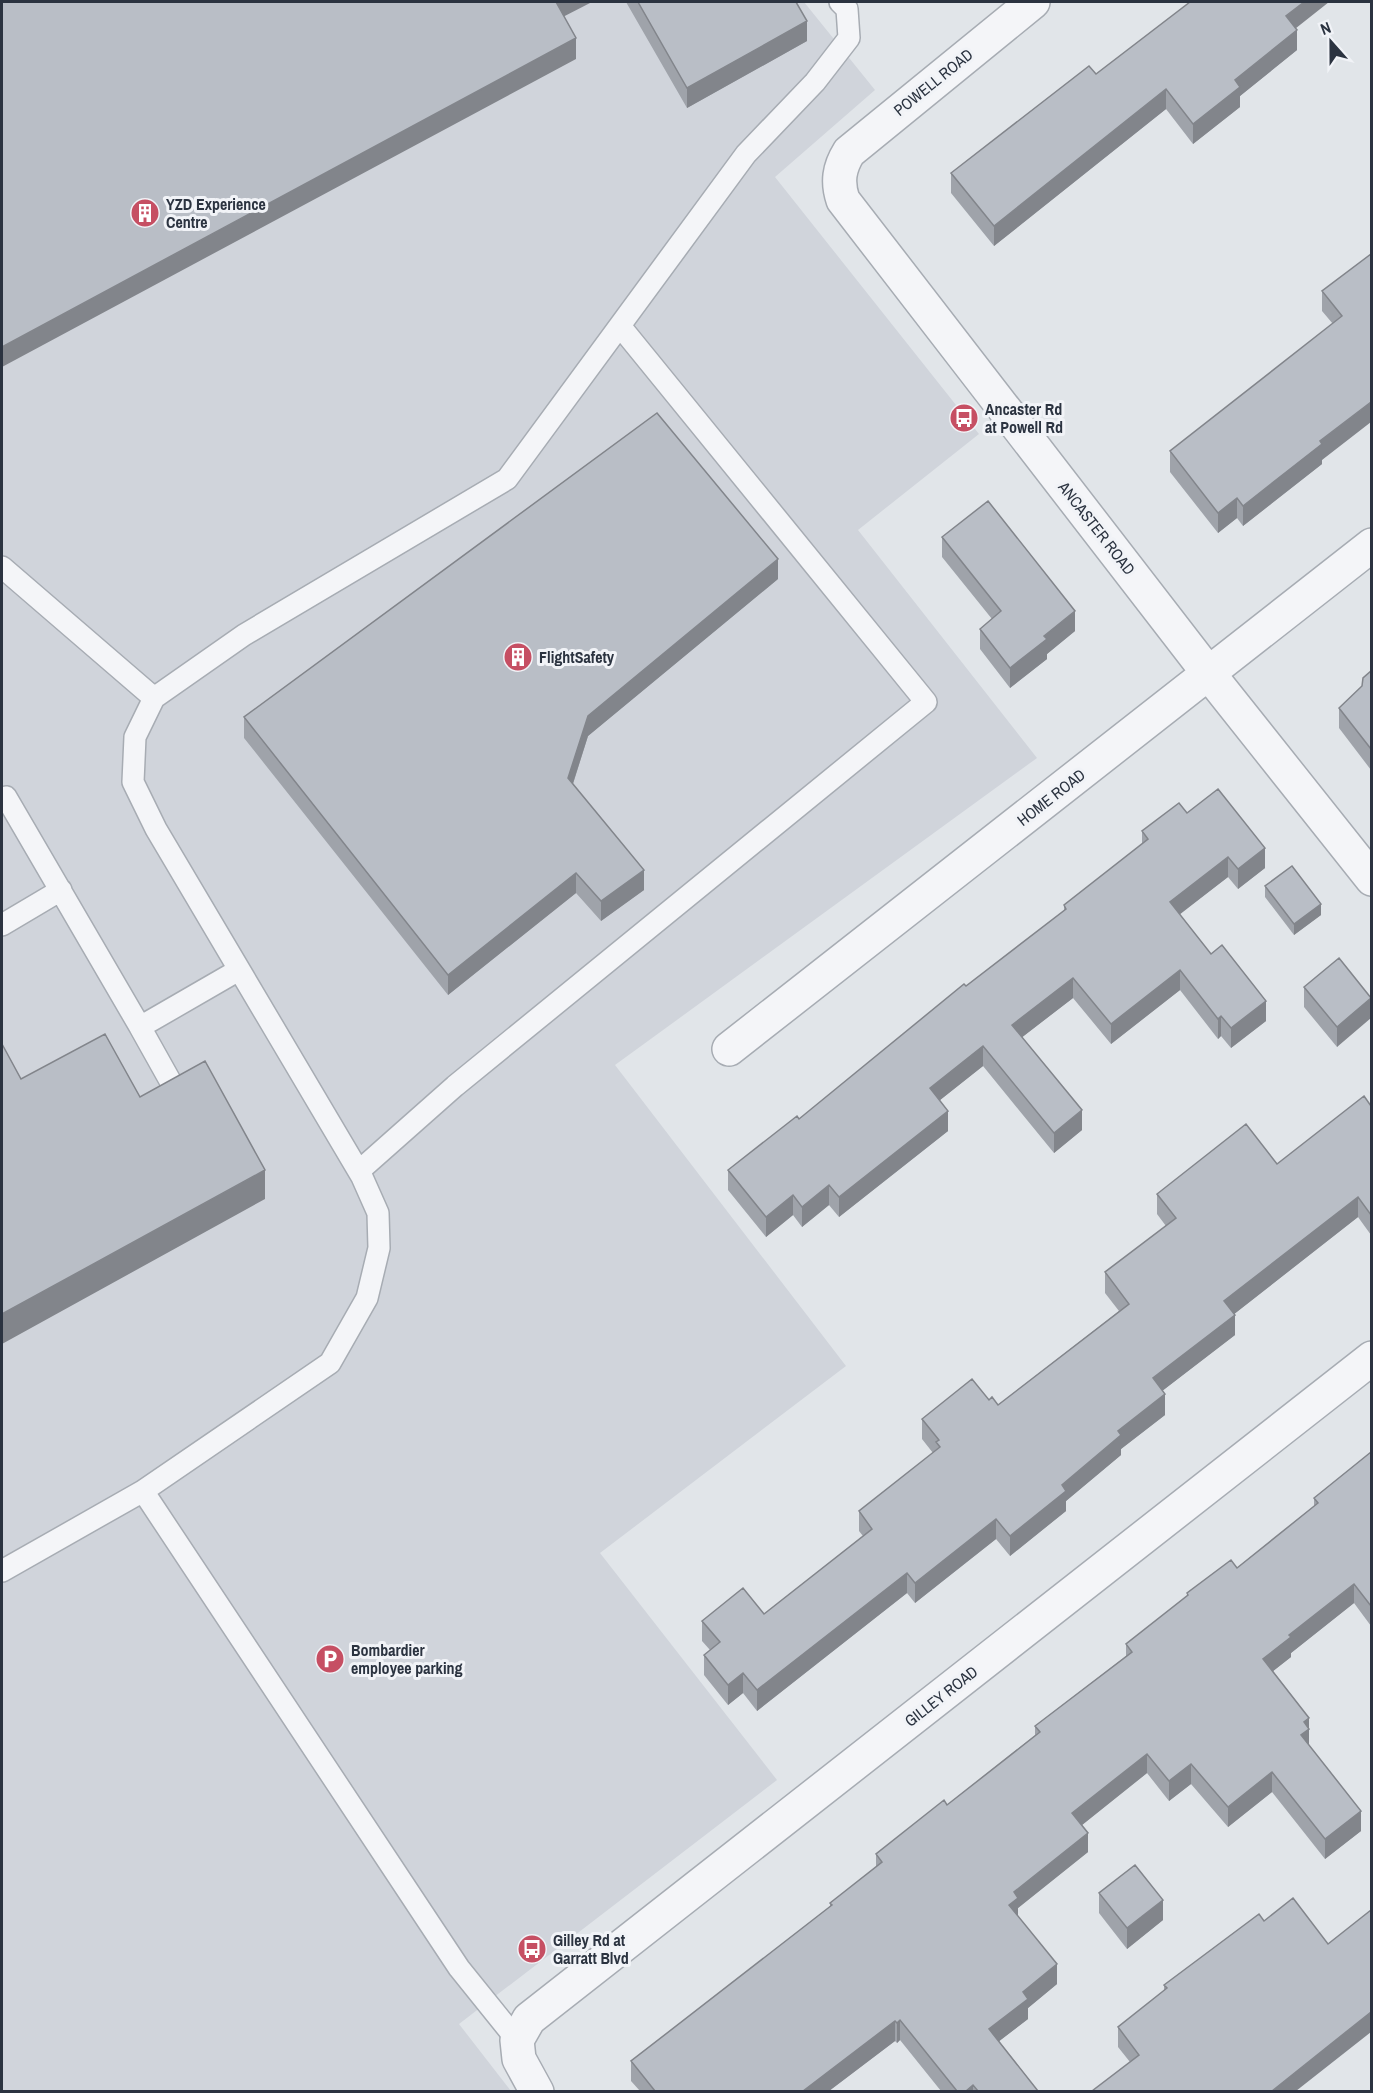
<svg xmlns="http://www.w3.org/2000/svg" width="1373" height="2093" viewBox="0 0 1373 2093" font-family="'Archivo Narrow',sans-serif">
	<rect width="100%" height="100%" fill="#e1e5e9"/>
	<path fill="#d0d4db" d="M2,2H804L875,90L775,177L979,434L858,530L1037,758L615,1065L846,1366L600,1553L777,1780L459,2024L511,2091H2Z"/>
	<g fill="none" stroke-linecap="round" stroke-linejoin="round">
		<g stroke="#a7acb3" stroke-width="24">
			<path id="lane" d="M2,567L154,698
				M2,800L6,797L140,1027L237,971
				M2,925L61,890
				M140,1027L173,1086
				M359,1171L455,1086L926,702L620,326
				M143,1491L459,1968L517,2040
				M2,1571L143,1491L330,1363L367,1298L379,1248L378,1213L362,1177L156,829L133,782L135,737L154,698L244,635L507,479L746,154L815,82L849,38L847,9L840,2"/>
		</g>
		<g stroke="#a7acb3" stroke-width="36">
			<path id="street" d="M1033,2L849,152C839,168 837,182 843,200L1209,674L1372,879
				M729,1049L1372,545
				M537,2092L519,2059L517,2040L529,2019L1372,1358"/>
		</g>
		<use href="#lane" stroke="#f4f5f8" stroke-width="21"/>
		<use href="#street" stroke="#f4f5f8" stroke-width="33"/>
	</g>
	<path fill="#9fa3aa" d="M626,2H796L807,41L687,108Z
		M1296,28L1297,50L1240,96V107L1193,144L1166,109L994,246L951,193V173L1096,74Z
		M1371,254L1322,460V464L1243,526L1237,518L1218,533L1170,472V451L1333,324L1322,311V291Z
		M942,537L1075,631L1047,654V659L1010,688L980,649V629L992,619L942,557Z
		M778,579L588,736L573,784L644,890L601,921L576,893L448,995L244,738V717Z
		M1371,671V770L1339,728V708L1362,686Z
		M1187,813L1265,868L1238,889L1228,877L1179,914L1211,954L1266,1021L1231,1048L1221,1036L1218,1039L1180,990L1111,1044L1073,998L1022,1037L1082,1130L1054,1153L983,1066L940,1100L948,1131L839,1217L829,1205L802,1227L793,1215L766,1237L728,1190V1170L799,1119L966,986L1064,911V905L1142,844V831Z
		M1265,886L1321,915L1294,935L1265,897Z
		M1304,987L1371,997L1337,1047L1304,1007Z
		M1371,1106V1235L1358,1217L1234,1314L1235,1335L1162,1391L1165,1415L1121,1449V1455L1066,1501V1511L1010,1556L996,1539L915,1603L907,1593L757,1711L743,1693L728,1705L704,1675V1655L710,1650L702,1641V1621L764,1614L863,1536L859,1531V1511L933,1453L922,1439V1419L989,1400L998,1405L1119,1311L1105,1293V1272L1166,1226L1157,1214V1194L1277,1164Z
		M1371,1452V1626L1354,1603L1291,1653V1657L1273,1671L1309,1718V1745L1361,1831L1325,1859L1272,1792L1228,1827L1191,1784L1169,1801L1147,1773L1082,1825L1088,1852L1018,1908V1917L1057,1984L1028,2008V2019L999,2041L1038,2091H941L900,2040L897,2043L895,2041L829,2091H640L631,2081V2061L830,1907V1903L876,1867V1854L947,1805L1035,1735V1726L1126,1656V1644L1187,1596V1593L1237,1568L1314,1506V1498Z
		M1099,1893L1163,1920L1127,1949L1099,1913Z
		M1164,1985L1296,2091L1130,2062L1118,2047V2027L1164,1991Z"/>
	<path fill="#82858b" d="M555,2H592L555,21Z
		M1304,2H1329L1286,36V16Z
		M807,21V41L687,108V88Z
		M1297,30V50L1240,96V107L1193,144V124L1235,80Z
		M576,38V59L2,367V347Z
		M1166,89V109L994,246V226Z
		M1371,402V422L1322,460V464L1243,526V506L1320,441Z
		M1237,498V518L1218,533V513Z
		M778,559V579L588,736L568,799V778L588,716Z
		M1075,611V631L1047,654V659L1010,688V668L1044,636Z
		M1265,848V868L1238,889V869Z
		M1228,857V877L1170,922V902Z
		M644,870V890L601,921V901Z
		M576,873V893L448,995V975Z
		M1321,904V915L1294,935V924Z
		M1180,970V990L1111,1044V1024Z
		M1073,978V998L1012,1045V1025Z
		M1371,998V1018L1337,1047V1027Z
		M1266,1001V1021L1231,1048V1028Z
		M1221,1016V1036L1218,1039V1019Z
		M983,1046V1066L930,1108V1088Z
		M1082,1110V1130L1054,1153V1133Z
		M948,1111V1131L839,1217V1197Z
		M265,1170V1199L2,1344V1314Z
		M829,1185V1205L802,1227V1207Z
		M793,1195V1215L766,1237V1217Z
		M1358,1197V1217L1224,1322V1301Z
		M1235,1315V1335L1153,1398V1378Z
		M1165,1394V1415L1121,1449V1455L1066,1501V1511L1010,1556V1536L1118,1431Z
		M996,1519V1539L915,1603V1583Z
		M907,1573V1593L757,1711V1690Z
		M1354,1584V1603L1291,1653V1657L1263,1679V1659L1289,1635Z
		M743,1673V1693L728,1705V1685Z
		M1309,1718V1749L1301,1735L1304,1722Z
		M1147,1754V1773L1072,1833V1813Z
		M1191,1764V1784L1169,1801V1781Z
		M1272,1772V1792L1228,1827V1807Z
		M1361,1811V1831L1325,1859V1839Z
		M1088,1833V1852L1018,1908V1918L1009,1905L1014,1892Z
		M1163,1900V1920L1127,1949V1928Z
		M1057,1964V1984L1028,2008V2019L989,2049V2029L1023,1992Z
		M1371,2012V2032L1296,2091H1272Z
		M900,2020V2040L897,2043V2023Z
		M895,2021V2041L829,2091H803Z
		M973,2085V2091H966Z"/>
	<path fill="#b9bec6" stroke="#82858b" stroke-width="1.5" d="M2,2H556L576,38L2,347Z
		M638,2H796L807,21L687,88Z
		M1190,2H1304L1286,16L1297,30L1235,80L1240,87L1193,124L1166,89L994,226L951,173L1089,66L1096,74Z
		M1371,254V402L1320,441L1322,444L1243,506L1237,498L1218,513L1170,451L1342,316L1322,291Z
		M657,413L778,559L588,716L568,778L644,870L601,901L576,873L448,975L244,717Z
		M988,501L1075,611L1044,636L1047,639L1010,668L980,629L1001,611L942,537Z
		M1371,671V749L1339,708L1362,686L1363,678Z
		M1218,789L1265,848L1238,869L1228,857L1170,902L1211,954L1222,945L1266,1001L1231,1028L1221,1016L1218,1019L1180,970L1111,1024L1073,978L1012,1025L1082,1110L1054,1133L983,1046L930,1088L948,1111L839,1197L829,1185L802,1207L793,1195L766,1217L728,1170L797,1116L799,1119L964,984L966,986L1066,909L1064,905L1148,839L1142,831L1179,803L1187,813Z
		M1292,866L1321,904L1294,924L1265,886Z
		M1339,958L1371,998L1337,1027L1304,987Z
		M105,1034L140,1097L205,1061L265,1170L2,1314V1044L21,1079Z
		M1364,1096L1371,1106V1215L1358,1197L1224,1301L1235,1315L1153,1378L1165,1394L1118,1431L1121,1435L1062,1485L1066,1491L1010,1536L996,1519L915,1583L907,1573L757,1690L743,1673L728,1685L704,1655L720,1642L702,1621L743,1588L764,1614L872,1529L859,1511L940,1447L936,1442L939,1440L922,1419L972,1379L989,1400L992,1397L998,1405L1129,1304L1105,1272L1176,1218L1157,1194L1246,1124L1277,1164Z
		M1371,1452V1606L1354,1584L1289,1635L1291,1637L1263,1659L1309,1718L1304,1722L1309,1729L1301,1735L1361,1811L1325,1839L1272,1772L1228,1807L1191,1764L1169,1781L1147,1754L1072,1813L1088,1833L1014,1892L1018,1898L1009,1905L1057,1964L1023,1992L1028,1999L989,2029L1038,2091H978L973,2085L966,2091H957L900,2020L897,2023L895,2021L803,2091H655L631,2061L832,1905L830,1903L882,1862L876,1854L944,1800L947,1805L1040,1732L1035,1726L1132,1652L1126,1644L1188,1595L1187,1593L1231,1560L1237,1568L1318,1503L1314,1498Z
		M1135,1865L1163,1900L1127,1928L1099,1893Z
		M1293,1898L1328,1944L1371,1910V2012L1272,2091H1092L1139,2055L1118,2027L1167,1988L1164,1985L1259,1914L1264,1921Z"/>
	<defs>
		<g id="building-disc" transform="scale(1.5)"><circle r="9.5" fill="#c64f63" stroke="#f1f3f7"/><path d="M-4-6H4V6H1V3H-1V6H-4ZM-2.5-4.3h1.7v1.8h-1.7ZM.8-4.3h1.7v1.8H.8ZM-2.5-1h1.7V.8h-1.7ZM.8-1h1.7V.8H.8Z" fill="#fff"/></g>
		<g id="bus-disc" transform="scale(1.5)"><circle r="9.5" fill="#c64f63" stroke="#f1f3f7"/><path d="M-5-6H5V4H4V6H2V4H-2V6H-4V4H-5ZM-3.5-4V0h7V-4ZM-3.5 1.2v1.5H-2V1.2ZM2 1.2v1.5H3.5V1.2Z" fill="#fff"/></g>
		<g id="parking-disc" transform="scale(1.5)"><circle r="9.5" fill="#c64f63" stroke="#f1f3f7"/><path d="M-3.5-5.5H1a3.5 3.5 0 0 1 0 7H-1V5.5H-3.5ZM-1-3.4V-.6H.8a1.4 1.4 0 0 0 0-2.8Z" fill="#fff"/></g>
	</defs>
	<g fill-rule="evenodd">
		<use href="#building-disc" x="145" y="213"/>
		<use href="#bus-disc" x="964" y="418"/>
		<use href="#building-disc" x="518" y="657"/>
		<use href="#parking-disc" x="330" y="1659"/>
		<use href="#bus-disc" x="532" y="1949"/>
	</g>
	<g text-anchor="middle" stroke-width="6" stroke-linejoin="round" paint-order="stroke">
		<g font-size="16" fill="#2b3340" stroke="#f1f3f7">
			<text transform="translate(933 82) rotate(-39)" y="6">POWELL ROAD</text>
			<text transform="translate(1097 528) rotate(52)" y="6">ANCASTER ROAD</text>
			<text transform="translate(1051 797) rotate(-38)" y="6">HOME ROAD</text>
			<text transform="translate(941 1696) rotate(-38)" y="6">GILLEY ROAD</text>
		</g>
		<g font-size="16" font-weight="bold" fill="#2b3340" stroke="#f1f3f7" text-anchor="start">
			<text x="166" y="210">YZD Experience<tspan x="166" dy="18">Centre</tspan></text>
			<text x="985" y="415">Ancaster Rd<tspan x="985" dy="18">at Powell Rd</tspan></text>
			<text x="539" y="663">FlightSafety</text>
			<text x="351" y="1656">Bombardier<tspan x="351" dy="18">employee parking</tspan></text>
			<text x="553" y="1946">Gilley Rd at<tspan x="553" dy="18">Garratt Blvd</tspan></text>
		</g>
	</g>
	<rect width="1373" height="2093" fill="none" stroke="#2b3340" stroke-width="6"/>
	<g transform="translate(1331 42) rotate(339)" stroke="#f1f3f7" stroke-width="4.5" paint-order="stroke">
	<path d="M0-4.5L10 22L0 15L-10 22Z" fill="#2b3340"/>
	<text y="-9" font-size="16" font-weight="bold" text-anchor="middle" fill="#2b3340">N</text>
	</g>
</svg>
